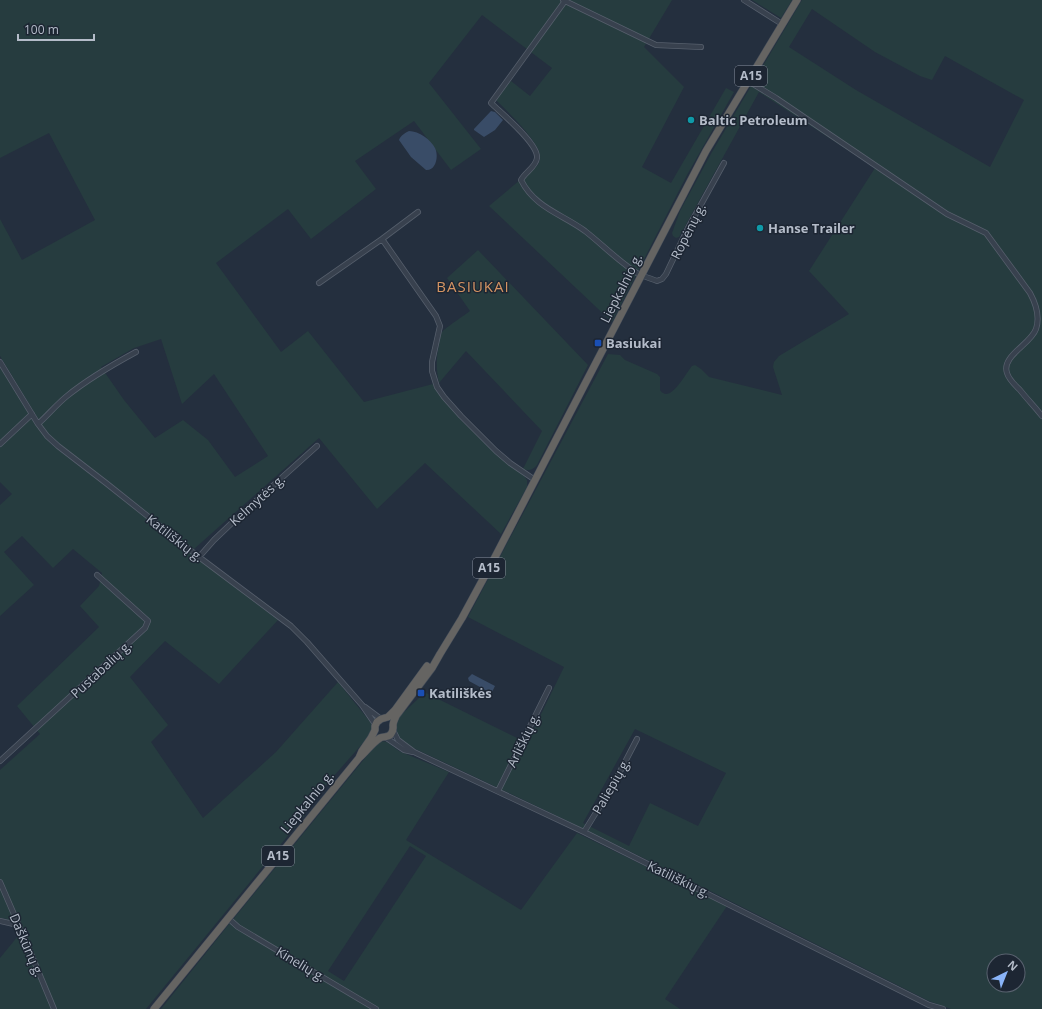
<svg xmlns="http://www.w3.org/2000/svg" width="1042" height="1009" viewBox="0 0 1042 1009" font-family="'Open Sans',sans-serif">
	<rect width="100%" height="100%" fill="#242f3e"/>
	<path fill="#263c3f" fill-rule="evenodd" d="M0,0H672L644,47L684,87L642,167L671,183L726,88L734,92L687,175L612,322L489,206L538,165C540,161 541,157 539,152C535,138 508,112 496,100L511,81L530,96L552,68L482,15L429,83L481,149L451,170L414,121L355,161L376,189L311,239L288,209L216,263L281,352L308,331L364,402L433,384L435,388L462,421L499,456L524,476L527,480V487L501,534L425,463L377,509L319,438L194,549L53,439L43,427L0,356V219L22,260L95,220L49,133L0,158ZM161,339L182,404L214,374L268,456L235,477L208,440L183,420L155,438L124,400L101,367L134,348Z
		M752,0H792L781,18Z
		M802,0H1042V1009H951L929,1001C757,914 584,827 409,746L401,739L398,736L397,732V724L398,719L402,714L419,698L424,692L527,743L564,667L468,617L608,354L620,355L625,360L657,374L660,377V390C661,392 663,393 665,394C674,396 687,372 692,366L695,365L701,369L709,377L782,395L773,367L774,362L779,356L849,314L809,271L875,168L759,92L679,237L676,238L673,236L672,233L680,211L712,152ZM812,9L875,52L920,76L932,80L945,56L1024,100L990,167L856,90L789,47ZM635,729L726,773L698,826L650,803L629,846L583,823ZM994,961H1018V985H994Z
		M478,250L588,365L537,465C533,470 529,471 523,469L542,431L466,351L439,383C436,369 436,358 439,345C439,341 440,336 442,332C445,328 465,315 470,311L447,278Z
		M0,367L37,427L51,444L278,620L219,684L165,641L130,677L168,725L151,742L203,818L276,752L338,682L371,723L372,726L370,735L325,786L315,796L304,816L146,1009H0V958L18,936L7,919L0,918V770L40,734L17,706L99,627L80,606L99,586L102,573L73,549L53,568L22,536L4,552L34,585L0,616V505L12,494L0,482Z
		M381,741L387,742L399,751L449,772L406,840L521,910L577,833L727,906L665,999L680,1009H161L226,928L370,752ZM410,846L426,856L344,981L328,971Z"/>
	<path fill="#394c67" d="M491,111L495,112L503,120L495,130L484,137L474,130V129Z
		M409,131C419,131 431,140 435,148C439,156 436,171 426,170L411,157L399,140C401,135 405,133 409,131Z
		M472,674L495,686L492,692H489L469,681L468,678Z"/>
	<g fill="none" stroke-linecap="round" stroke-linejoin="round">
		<g stroke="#565f6c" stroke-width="6">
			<path id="minor" d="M563,0L656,45L701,47
				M744,0L782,24
				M565,1L491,103C501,113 539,144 537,158C536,167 525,172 521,180C535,208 562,214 585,231C603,245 620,263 640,275C646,277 652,279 657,281L662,279L666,274L688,228L724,163
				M748,81L776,98L947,214L986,233L1030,293C1036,304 1040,317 1036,329C1031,344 1001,356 1007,373C1009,380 1015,385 1020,390C1027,399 1035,407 1042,416
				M382,239L436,316L440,326L432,362V371L437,387L444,397L461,416L496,451L510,463L535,480
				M319,283L382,239L418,212
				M0,362L38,424L47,436L58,446L106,483L199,557L291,626L307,642L362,705L375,724
				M38,424C48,415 57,404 67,396C89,378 112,365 136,352
				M0,444L32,414
				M199,557L214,540L237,518L317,446
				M365,707L381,719
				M393,730L398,740L414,752L584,832L929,1005L943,1009
				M385,737L404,750L413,752
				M0,761L145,628L148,621L97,575
				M498,791L549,688
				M584,832L613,785L637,739
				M0,882L29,949L54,1009
				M228,918L238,927L376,1009
				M0,921L18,925"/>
		</g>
		<g stroke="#434c59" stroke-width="8">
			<path id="trunk" d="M359,758C366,752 372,743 380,738C384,736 388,738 391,734C394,730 393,728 393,725C393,722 395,719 396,716L432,668L440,654L462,618L494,559L706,151L797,0
				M154,1009L359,758L362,751L371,738L375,730V726L377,722L381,719L388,717L395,710L427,666"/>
		</g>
		<use href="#minor" stroke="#38414e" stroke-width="4.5"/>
		<use href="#trunk" stroke="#656462" stroke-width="7"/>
	</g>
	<g fill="#0f9aa8" stroke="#1d2633" stroke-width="1.5">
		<circle cx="691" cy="120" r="4"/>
		<circle cx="760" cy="228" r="4"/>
	</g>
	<g fill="#1a4fb4" stroke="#1d2633" stroke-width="1.5">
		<rect x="594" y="339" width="8" height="8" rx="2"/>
		<rect x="417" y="689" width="8" height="8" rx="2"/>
	</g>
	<g text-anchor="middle" stroke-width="3" stroke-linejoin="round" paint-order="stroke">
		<g fill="#1d2633" stroke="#878f9c" stroke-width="1">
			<rect x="735" y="66" width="32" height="20" rx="3"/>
			<rect x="473" y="558" width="32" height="20" rx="3"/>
			<rect x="262" y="846" width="32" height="20" rx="3"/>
		</g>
		<g font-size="12" font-weight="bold" fill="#b4bcc9">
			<text x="751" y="80">A15</text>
			<text x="489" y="572">A15</text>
			<text x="278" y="860">A15</text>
		</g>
		<g font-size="13" font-weight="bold" fill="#b4bcc9" stroke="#1d2633" text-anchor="start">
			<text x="699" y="125">Baltic Petroleum</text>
			<text x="768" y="233">Hanse Trailer</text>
			<text x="606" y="348">Basiukai</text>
			<text x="429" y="698">Katiliškės</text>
		</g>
		<g font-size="13" fill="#b4bcc9" stroke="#1d2633">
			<text transform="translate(688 231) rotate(-63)" y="5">Ropėnų g.</text>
			<text transform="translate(621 288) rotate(-63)" y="5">Liepkalnio g.</text>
			<text transform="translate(257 500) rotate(-42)" y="5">Kelmytės g.</text>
			<text transform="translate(175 538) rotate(38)" y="5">Katiliškių g.</text>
			<text transform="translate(101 669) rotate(-43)" y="5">Pustabalių g.</text>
			<text transform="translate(523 740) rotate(-64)" y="5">Arliškių g.</text>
			<text transform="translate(611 786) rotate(-60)" y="5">Paliepių g.</text>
			<text transform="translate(307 802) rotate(-51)" y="5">Liepkalnio g.</text>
			<text transform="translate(679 879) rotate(26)" y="5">Katiliškių g.</text>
			<text transform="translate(27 945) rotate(67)" y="5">Daškūnų g.</text>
			<text transform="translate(301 964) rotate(31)" y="5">Kinelių g.</text>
		</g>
		<g font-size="15" letter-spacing="1" fill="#d59563" stroke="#1d2633">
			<text x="473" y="292">BASIUKAI</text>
		</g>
	</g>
	<g transform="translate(1006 973) rotate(43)"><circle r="19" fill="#1d2633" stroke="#59626f"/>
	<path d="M0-3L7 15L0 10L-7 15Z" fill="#8ab4f8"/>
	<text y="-6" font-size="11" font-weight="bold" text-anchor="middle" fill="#b4bcc9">N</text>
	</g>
	<path d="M18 34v6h76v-6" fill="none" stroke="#b4bcc9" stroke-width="2"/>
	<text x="24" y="34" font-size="12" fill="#b4bcc9" stroke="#1d2633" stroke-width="3" paint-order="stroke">100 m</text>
</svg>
